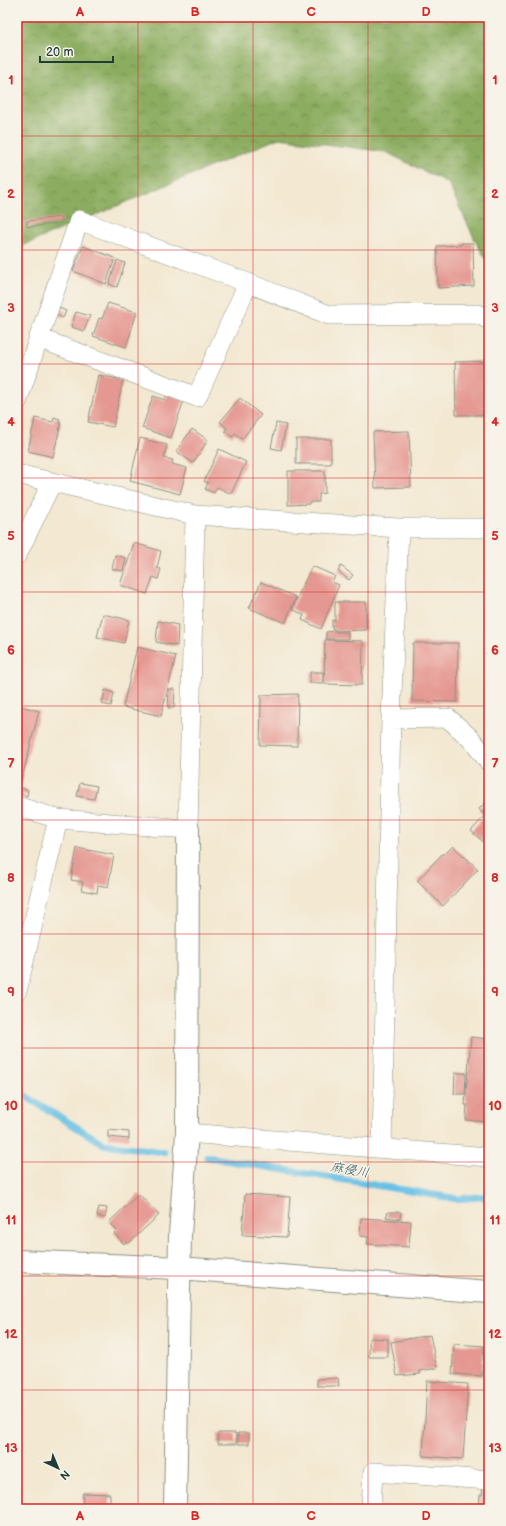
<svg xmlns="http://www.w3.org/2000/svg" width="506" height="1526" viewBox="0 0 506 1526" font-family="'Balsamiq Sans','Klee One',sans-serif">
	<defs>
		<pattern id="forest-crowns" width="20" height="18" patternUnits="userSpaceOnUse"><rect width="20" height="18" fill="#8cad61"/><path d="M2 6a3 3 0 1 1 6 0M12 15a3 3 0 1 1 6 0" fill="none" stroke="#728e51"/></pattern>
	</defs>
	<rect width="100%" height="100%" fill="#f7f3e8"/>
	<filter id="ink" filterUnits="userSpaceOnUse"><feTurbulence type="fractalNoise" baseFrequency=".025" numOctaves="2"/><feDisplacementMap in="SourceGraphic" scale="8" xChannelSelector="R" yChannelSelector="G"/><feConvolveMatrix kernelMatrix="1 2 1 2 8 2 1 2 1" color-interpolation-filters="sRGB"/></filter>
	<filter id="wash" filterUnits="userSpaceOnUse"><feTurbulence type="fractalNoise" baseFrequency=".012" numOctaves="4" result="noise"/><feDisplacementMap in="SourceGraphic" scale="16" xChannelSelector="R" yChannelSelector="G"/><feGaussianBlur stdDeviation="0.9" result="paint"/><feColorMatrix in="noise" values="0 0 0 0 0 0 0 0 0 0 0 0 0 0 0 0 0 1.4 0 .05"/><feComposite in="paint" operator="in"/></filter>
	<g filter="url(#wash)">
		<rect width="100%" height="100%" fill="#f3e8d1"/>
		<path fill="url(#forest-crowns)" stroke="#56754a" d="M17,17H489V265L476,242L448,183L386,152L279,138L17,248Z"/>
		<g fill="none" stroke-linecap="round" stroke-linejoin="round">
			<path stroke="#68c1e5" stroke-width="7" d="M17,1091L104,1144L164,1152
				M207,1157L458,1199L489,1196"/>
		</g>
		<g id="blocks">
			<path fill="#e59892" d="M61,217L62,223L27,227V221Z
				M462,243H473L474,286L438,288L437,246L461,245Z
				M83,246L115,258L106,284L73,271Z
				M117,260L125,263L117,287L109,284Z
				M108,303L137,312L126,347L93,336L99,318L102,319Z
				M57,307L66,311L63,318L55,314Z
				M76,312L90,316L84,331L71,327Z
				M489,361V415H456L455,362Z
				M98,375L123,380L113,427L88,422Z
				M167,393L184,400L171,438L142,428L153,396L165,400Z
				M240,398L261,415L242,439L235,433L232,437L225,431L227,428L220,422Z
				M54,417L60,419L59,423H61L53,457L28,451L35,418L53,422Z
				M276,423L286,425L281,450L271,448Z
				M192,429L208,440L193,463L176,451Z
				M409,431L411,487L375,488L373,432Z
				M140,438L167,445L164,458L173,460L172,464L187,468L180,494L130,481Z
				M296,439H331V464H296Z
				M219,449L246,462L231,494L217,487L214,493L205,489L208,483L204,481Z
				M486,470H489V506H487Z
				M288,471H325V493L319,494V502H309V504L288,505Z
				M134,543L161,551L157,568L161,569L158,579L153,577L147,594L120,585Z
				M115,555L126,558L123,571L112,569Z
				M312,566L335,576L332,582L339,585L321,629L302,620L304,615L292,609Z
				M341,566L353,575L349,580L338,571Z
				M261,582L296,597L285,623L249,608Z
				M335,602H366V630L336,631V632H348V639H326V632L335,631V629H332V620H335Z
				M103,614L129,620L124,643L97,637Z
				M158,621L178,625L177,646L156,642Z
				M325,640L363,641L362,685L324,684Z
				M413,643H458L457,702L412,701Z
				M137,647L176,656L161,716L123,707Z
				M310,672H323V683H310Z
				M169,689H175L174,708H168Z
				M105,690L114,693L111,706L102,704Z
				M298,694L297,746L260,745L261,695Z
				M17,705L39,711L21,782L17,781Z
				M80,783L97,786L94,799L77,796Z
				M18,787L28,790L27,796L17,793Z
				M489,799V847L471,831L485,816L479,809Z
				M453,846L478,869L443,906L417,881L443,853L444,855Z
				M77,848L114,855L108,887L98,885L97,893L81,890L83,882L71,880Z
				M471,1037L489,1039V1122L466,1120L467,1105H465Z
				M455,1073H466L465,1094H454Z
				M108,1130L129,1132V1139L108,1137Z
				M139,1194L159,1215L128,1244L126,1242L124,1244L114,1233L117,1230L109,1222Z
				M245,1194L290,1197L287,1237L242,1235Z
				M99,1207L107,1208L105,1218L97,1216Z
				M388,1212H401L400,1219L386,1217Z
				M361,1218L411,1221L409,1247L367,1244L368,1237L360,1236Z
				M430,1335L437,1368L420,1371V1374L397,1376L391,1342Z
				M369,1338L388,1339V1357H369Z
				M454,1344L484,1346L482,1376L452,1374Z
				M338,1378L339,1386H317V1379Z
				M427,1381L468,1384L463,1459L423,1456Z
				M218,1433H236V1444H218Z
				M238,1433H249V1444H238Z
				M483,1487L489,1488V1509H479L480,1495H482Z
				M83,1493L110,1494V1509H82Z"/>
		</g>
	</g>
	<g filter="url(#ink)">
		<use href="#blocks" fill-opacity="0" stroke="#899282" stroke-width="1"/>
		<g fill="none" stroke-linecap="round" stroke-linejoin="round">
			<g stroke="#899282" stroke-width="20">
				<path id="minor" d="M38,338L197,397L248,283
					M17,402L79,220L248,283L329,315L478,314L489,320
					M17,474L195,515L399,528H489
					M17,555L52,482
					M391,719L448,718L471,739L489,762
					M17,806L58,819L188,829L195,515
					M17,991L58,819
					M187,1133L489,1157
					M382,1148L391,719L399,528
					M371,1509L373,1472L489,1480"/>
			</g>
			<g stroke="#899282" stroke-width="24">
				<path id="tertiary" d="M17,1261L179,1268L489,1292
					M175,1509L180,1235L187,1133L188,829"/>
			</g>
			<use href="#minor" stroke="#fff" stroke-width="19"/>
			<use href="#tertiary" stroke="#fff" stroke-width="22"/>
		</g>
	</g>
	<path fill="none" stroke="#d62828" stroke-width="1" stroke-opacity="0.55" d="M138,17V1509M253,17V1509M368,17V1509M17,136H489M17,250H489M17,364H489M17,478H489M17,592H489M17,706H489M17,820H489M17,934H489M17,1048H489M17,1162H489M17,1276H489M17,1390H489"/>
	<g text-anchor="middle" stroke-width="3" stroke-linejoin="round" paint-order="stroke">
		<g font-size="13" font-style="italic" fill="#315e60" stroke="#f7f3e8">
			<text transform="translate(350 1169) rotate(10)" y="5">麻侵川</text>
		</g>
	</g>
	<rect width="506" height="1526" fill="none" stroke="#f7f3e8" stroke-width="44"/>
	<g transform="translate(58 1468) rotate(136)" stroke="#f7f3e8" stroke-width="3" paint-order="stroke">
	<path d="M0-3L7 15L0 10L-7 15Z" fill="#1f3d34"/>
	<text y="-6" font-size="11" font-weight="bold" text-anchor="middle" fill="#1f3d34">N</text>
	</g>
	<path d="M40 56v6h73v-6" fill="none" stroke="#1f3d34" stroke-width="2"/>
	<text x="46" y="56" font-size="12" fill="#1f3d34" stroke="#f7f3e8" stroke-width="3" paint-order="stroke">20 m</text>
	<rect x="22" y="22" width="462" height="1482" fill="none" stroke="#d62828" stroke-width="1.5"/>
	<g font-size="13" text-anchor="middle" font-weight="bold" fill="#d62828">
		<text x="80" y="16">A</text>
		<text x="195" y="16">B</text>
		<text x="311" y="16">C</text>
		<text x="426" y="16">D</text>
		<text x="11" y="84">1</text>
		<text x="495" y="84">1</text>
		<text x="11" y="198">2</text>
		<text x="495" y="198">2</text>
		<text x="11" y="312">3</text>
		<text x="495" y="312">3</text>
		<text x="11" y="426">4</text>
		<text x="495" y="426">4</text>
		<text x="11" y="540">5</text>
		<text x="495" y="540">5</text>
		<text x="11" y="654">6</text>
		<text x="495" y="654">6</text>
		<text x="11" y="768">7</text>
		<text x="495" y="768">7</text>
		<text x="11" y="882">8</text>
		<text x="495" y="882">8</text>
		<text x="11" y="996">9</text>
		<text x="495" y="996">9</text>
		<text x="11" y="1110">10</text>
		<text x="495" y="1110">10</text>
		<text x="11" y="1224">11</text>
		<text x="495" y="1224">11</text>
		<text x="11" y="1338">12</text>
		<text x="495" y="1338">12</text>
		<text x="11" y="1452">13</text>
		<text x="495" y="1452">13</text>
		<text x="80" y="1520">A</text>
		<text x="195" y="1520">B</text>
		<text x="311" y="1520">C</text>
		<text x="426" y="1520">D</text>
	</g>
</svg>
